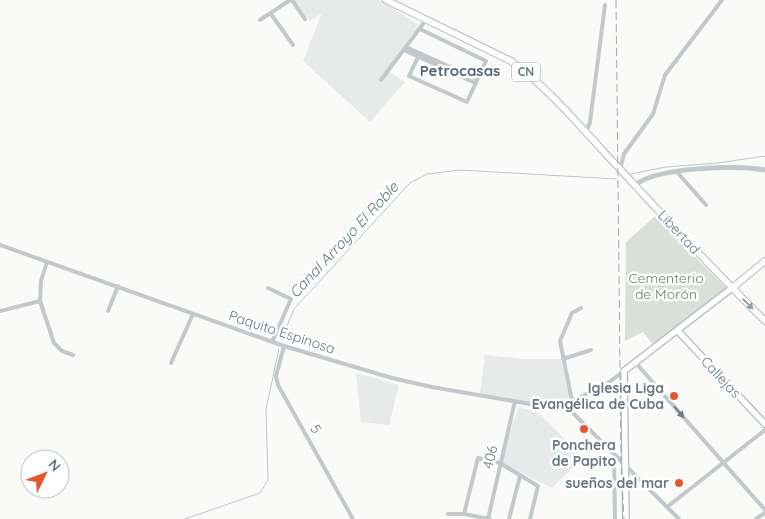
<svg xmlns="http://www.w3.org/2000/svg" width="765" height="519" viewBox="0 0 765 519" font-family="Quicksand,sans-serif">
	<rect width="100%" height="100%" fill="#fafaf8"/>
	<path fill="#e8e9e9" d="M294,0H380L419,25L386,70L405,82L370,122L303,61L322,13L310,21Z
		M485,355L525,359H561L570,401L534,404L480,394Z
		M356,373L399,385L389,425L361,422Z
		M519,407L533,411L540,414L583,458L552,488L499,462Z"/>
	<path fill="#dadfd7" d="M655,216L727,289L654,346L643,332L625,341L626,242Z"/>
	<g fill="none" stroke-linecap="round" stroke-linejoin="round">
		<path stroke="#bbc7cb" stroke-width="1" d="M630,174L666,167L718,163L765,156
			M282,338L294,309L410,183L427,174L460,170L616,179
			M185,519L260,493L268,480L266,409L279,349"/>
		<g stroke="#b3babf" stroke-width="8">
			<path id="secondary" d="M677,330L765,424
				M626,519L624,371L732,288"/>
		</g>
		<g stroke="#b5babe" stroke-width="8">
			<path id="primary" d="M386,0L511,61C551,90 583,130 617,166C665,218 714,270 765,321
				M732,288L765,261"/>
		</g>
		<path stroke="#c3c8cc" stroke-width="4" d="M292,0L305,19
			M271,14L293,45
			M260,20L290,0
			M420,29L486,61L467,102L409,76L420,53
			M406,47L477,79
			M404,50L475,83
			M381,80L426,20
			M586,133L590,122L605,5
			M620,170L624,154L653,114L665,75L722,0
			M677,172L706,205
			M0,245L284,346L392,378L432,387L536,405H565L608,383L624,371
			M47,262L41,281L40,301L54,343L62,351L73,355
			M268,288L291,299L272,342
			M0,311L40,301
			M108,311L118,286
			M284,346L276,376L278,385L353,519
			M563,359L591,350
			M635,362L765,510
			M171,363L193,314
			M572,401L560,341L572,313L581,308
			M565,405L679,519
			M614,455L615,519
			M667,507L765,430
			M448,514H464
			M488,519L515,401
			M490,519L464,514L478,458L500,463L538,486L530,519
			M509,519L520,476
			M756,519L765,513"/>
		<path stroke="#c3c8cc" stroke-width="5" d="M635,185C657,167 737,165 765,170"/>
		<use href="#secondary" stroke="#fff" stroke-width="5.5"/>
		<use href="#primary" stroke="#fff" stroke-width="6"/>
		<path stroke="#a2aab0" stroke-width="1" stroke-dasharray="8 4" stroke-linecap="butt" d="M616,0L621,462L624,519"/>
	</g>
	<defs><path id="oneway-solid" d="M-6-.8H1V-3.2L6.5 0L1 3.2V.8H-6Z" transform="scale(1.25)"/></defs>
	<use fill="#939fa8" href="#oneway-solid" transform="translate(748 304) rotate(45)"/>
	<use fill="#6a7a87" href="#oneway-solid" transform="translate(679 412) rotate(49)"/>
	<g fill="#e4572e" stroke="#fff" stroke-width="2">
		<circle cx="674" cy="396" r="5"/>
		<circle cx="584" cy="429" r="5"/>
		<circle cx="679" cy="483" r="5"/>
	</g>
	<g text-anchor="middle" stroke-width="5" stroke-linejoin="round" paint-order="stroke">
		<rect fill="#fff" stroke="#939fa8" stroke-width="1" x="512" y="62.5" width="28" height="19" rx="4"/>
		<g font-size="12" font-weight="bold" fill="#657683">
			<text x="526" y="76">CN</text>
		</g>
		<g font-size="14" fill="#657683" stroke="#fff">
			<text transform="translate(679 232) rotate(47)" y="5">Libertad</text>
			<text transform="translate(282 332) rotate(18)" y="5">Paquito Espinosa</text>
			<text transform="translate(721 377) rotate(47)" y="5">Callejas</text>
			<text transform="translate(316 429) rotate(61)" y="5">5</text>
			<text transform="translate(490 457) rotate(-77)" y="5">406</text>
		</g>
		<g font-size="14" fill="#687a64" stroke="#fff">
			<text x="666" y="283">Cementerio<tspan x="666" dy="16">de Morón</tspan></text>
		</g>
		<g font-size="14" font-weight="bold" fill="#657683" stroke="#fff" text-anchor="end">
			<text x="664" y="393">Iglesia Liga<tspan x="664" dy="16">Evangélica de Cuba</tspan></text>
			<text x="584" y="450" text-anchor="middle">Ponchera<tspan x="584" dy="16">de Papito</tspan></text>
			<text x="669" y="488">sueños del mar</text>
		</g>
		<g font-size="15" font-weight="bold" fill="#57646e" stroke="#fff">
			<text x="460" y="76">Petrocasas</text>
		</g>
		<g font-size="15" font-style="italic" fill="#60757c" stroke="#fff">
			<text transform="translate(344 240) rotate(-47)" y="5">Canal Arroyo El Roble</text>
		</g>
	</g>
	<g transform="translate(45 474) rotate(48)"><circle r="24" fill="#ffffff" stroke="#c1c8cd"/>
	<path d="M0-4L9 19L0 12L-9 19Z" fill="#e4572e"/>
	<text y="-8" font-size="14" font-weight="bold" text-anchor="middle" fill="#657683">N</text>
	</g>
</svg>
